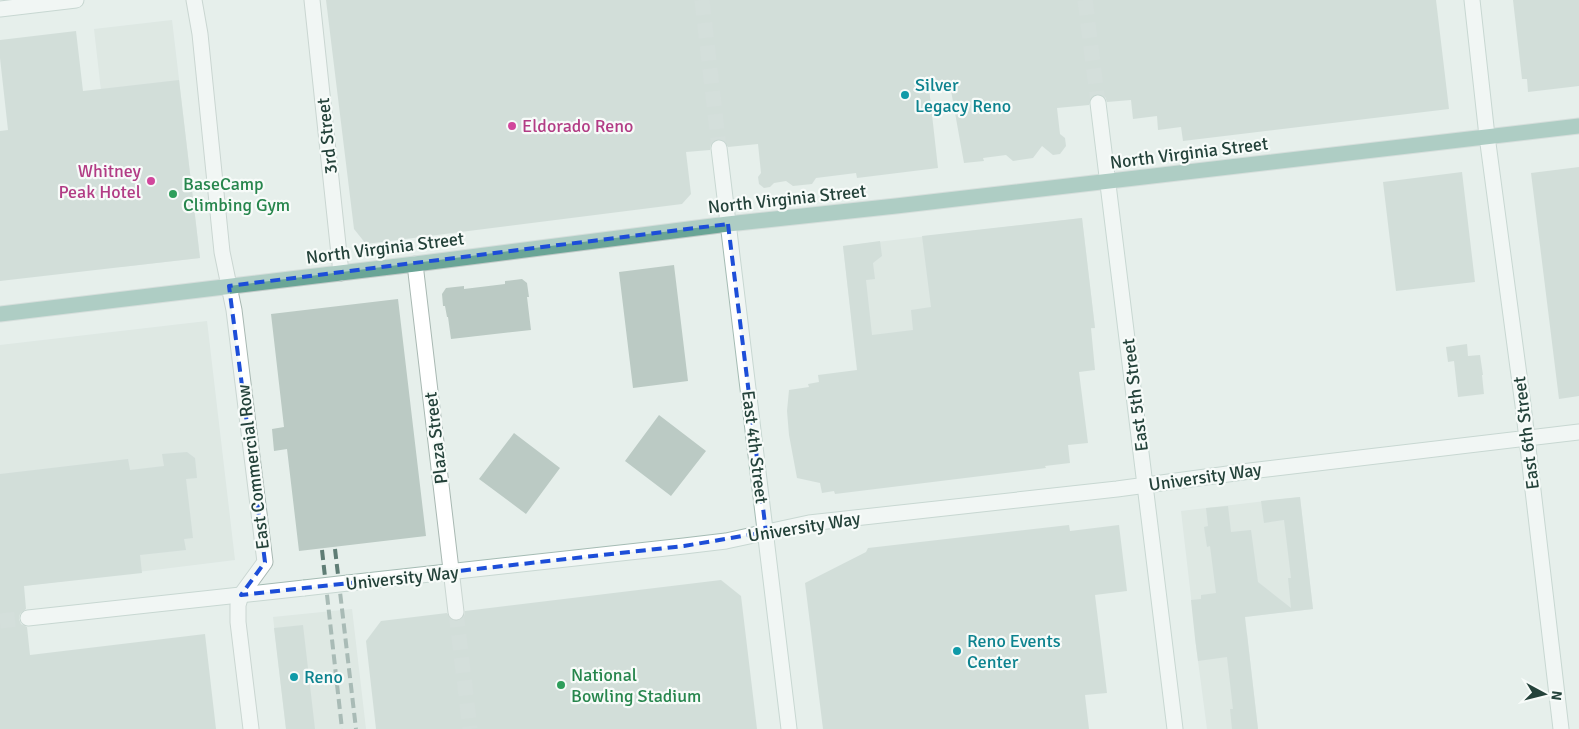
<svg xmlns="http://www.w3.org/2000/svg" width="1579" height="729" viewBox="0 0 1579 729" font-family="Signika,sans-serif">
	<rect width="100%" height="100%" fill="#e6efeb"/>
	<path fill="#d4dfda" d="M172,20L200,258L121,267L94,29Z
		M1082,218L1095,328L856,357L843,246Z
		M207,321L235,560L0,589V345Z
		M1300,497L1313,609L1194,623L1181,511Z
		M352,609L366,729H286L273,617Z
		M1247,633L1258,729H1207L1195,638Z"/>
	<path fill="#bbcac4" d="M326,0H1436L1449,109L1183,141L1181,127L1158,130L1157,116L1133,119L1131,100L1107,102L1105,97L1097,94L1092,96L1089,105L1057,108L1060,134L1065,138L1066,146L1060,154L1053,155L1042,146L1033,158L1013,161L1006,155L983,158L984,161L964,163L950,85L929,88L938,168L857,178L856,173L816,178L812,184L793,186L786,181L774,183L770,187L764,188L759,184L758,177L761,173L758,144L728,147L723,140L717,139L711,144L710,150L686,152L691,194L682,204L366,244L354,229Z
		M1513,0H1579V86L1528,92L1527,79H1522Z
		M76,31L83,91L179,80L200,258L0,281V131L8,130L0,58V40Z
		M1579,167V396L1559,399L1531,173Z
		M1462,172L1475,282L1396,291L1383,182Z
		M1082,218L1095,328H1091L1095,370L1079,372L1088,443L1068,445L1070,463L1045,466L1046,468L835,494L834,491L822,493L820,483L797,478L789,435L787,411L789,390L809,387L808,384L819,382L818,375L857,370L843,246L880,241L882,256L873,263L875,279L866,280L872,335L913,330L911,310L931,307L922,236Z
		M674,265L688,381L633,388L619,272Z
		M522,279L527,283L529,297H527L531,330L451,339L448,317H447L445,306H443L442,294L446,288L464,286V289L505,284V281Z
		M398,299L426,536L299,551L287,449L274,451L272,429L284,427L271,314Z
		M1467,344L1468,356L1480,355L1483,375H1482L1484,394L1458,397L1454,361L1448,362L1446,347Z
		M659,415L706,451L671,496L625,461Z
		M514,433L560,468L526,514L479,479Z
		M187,452L195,458L197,478L186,479L193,538L184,539L186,550L140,555L142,573L24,586L26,609L20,614L19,619L21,624L27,627L30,655L205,634L216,729H0V474L128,459L130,470L164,466L162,454Z
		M1300,497L1313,609L1245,617L1258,729H1232L1230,709H1233L1227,657L1198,661L1195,638L1191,600L1201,599V595L1216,593L1210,546L1207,547L1204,527L1208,526L1206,508L1228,506L1231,532L1251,530L1258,582L1291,608L1288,578H1291L1284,520L1264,523L1261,501Z
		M1069,525L1070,531L1119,525L1127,591L1095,595L1107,693L1085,695L1089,729H823L805,583L866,552L868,548Z
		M721,580L741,596L757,729H376L366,641L381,621L447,613L452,620L458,621L464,616L465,611Z
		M303,625L315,729H286L274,628Z"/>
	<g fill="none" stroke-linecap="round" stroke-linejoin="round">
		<path stroke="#bfccc8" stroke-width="15" stroke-dasharray="15 8" stroke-linecap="butt" d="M456,612L470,729"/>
		<path stroke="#bfccc8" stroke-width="15" stroke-dasharray="15 8" stroke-linecap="butt" d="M702,0L719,148
			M1085,0L1098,103
			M0,621L28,618"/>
		<g stroke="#a8b8b2" stroke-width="17">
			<path id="street" d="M194,0L200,34L222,252L234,310L265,562L241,595L238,605V622L251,729
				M312,0L341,273
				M415,264L456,612"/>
		</g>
		<g stroke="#a4bbb3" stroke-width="17">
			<path id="secondary" d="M1472,0L1487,136L1523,405L1561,729
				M0,9L76,0
				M1098,103L1175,729
				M719,148L789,729
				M348,583L684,546L726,541L809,523L1117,489L1250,471L1579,432
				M28,618L304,588"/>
		</g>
		<g stroke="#c2cac8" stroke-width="17">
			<path id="primary" d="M0,314L415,264L728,224L896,206L1579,126"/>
		</g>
		<use href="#street" stroke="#fff" stroke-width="15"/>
		<use href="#secondary" stroke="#fff" stroke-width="15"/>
		<use href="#primary" stroke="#6aa596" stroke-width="15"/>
		<path stroke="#5f7d75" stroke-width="4" stroke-dasharray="10 5" stroke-linecap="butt" d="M335,549L356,729
			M322,550L342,729"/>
		<g stroke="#a4bbb3" stroke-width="17" stroke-linecap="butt">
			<path id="secondary-bridge" d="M304,588L348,583"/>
		</g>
		<use href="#secondary-bridge" stroke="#fff" stroke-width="15"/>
	</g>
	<path d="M0 0H1579V729H0ZM728,224L766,532L684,546L241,595L265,562L229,286Z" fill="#e6efeb" fill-opacity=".55" fill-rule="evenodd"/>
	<path fill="none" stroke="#1d4ed8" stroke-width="4" stroke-dasharray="10 6" stroke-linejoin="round" d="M728,224L766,532L684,546L241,595L265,562L229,286Z"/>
	<g fill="#0f9aa8" stroke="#f7fbf9" stroke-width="2">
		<circle cx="905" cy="95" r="5"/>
		<circle cx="957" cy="651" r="5"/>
		<circle cx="294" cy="677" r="5"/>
	</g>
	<g fill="#d1479c" stroke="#f7fbf9" stroke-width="2">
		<circle cx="512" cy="126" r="5"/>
		<circle cx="151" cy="181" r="5"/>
	</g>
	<g fill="#2e9e5b" stroke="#f7fbf9" stroke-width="2">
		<circle cx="173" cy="194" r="5"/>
		<circle cx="561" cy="685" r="5"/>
	</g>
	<g text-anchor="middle" stroke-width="4.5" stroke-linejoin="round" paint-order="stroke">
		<g font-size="18" fill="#0d838f" stroke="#f7fbf9" text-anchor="start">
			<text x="915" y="91">Silver<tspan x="915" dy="21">Legacy Reno</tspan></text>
			<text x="967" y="647">Reno Events<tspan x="967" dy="21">Center</tspan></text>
			<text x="304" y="683">Reno</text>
		</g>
		<g font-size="18" fill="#b23c85" stroke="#f7fbf9" text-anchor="start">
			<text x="522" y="132">Eldorado Reno</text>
			<text x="141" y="177" text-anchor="end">Whitney<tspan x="141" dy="21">Peak Hotel</tspan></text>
		</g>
		<g font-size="18" fill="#24423a" stroke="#f7fbf9">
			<text transform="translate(327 136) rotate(-96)" y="6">3rd Street</text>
			<text transform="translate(1189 153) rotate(-7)" y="6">North Virginia Street</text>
			<text transform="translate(787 199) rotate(-6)" y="6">North Virginia Street</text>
			<text transform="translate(385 248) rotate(-7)" y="6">North Virginia Street</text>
			<text transform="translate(1135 395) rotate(-97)" y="6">East 5th Street</text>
			<text transform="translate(1526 433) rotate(-97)" y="6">East 6th Street</text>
			<text transform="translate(436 438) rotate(-97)" y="6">Plaza Street</text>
			<text transform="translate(755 447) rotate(83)" y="6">East 4th Street</text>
			<text transform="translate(253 467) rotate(-97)" y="6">East Commercial Row</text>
			<text transform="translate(1205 477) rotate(-8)" y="6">University Way</text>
			<text transform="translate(804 527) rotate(-9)" y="6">University Way</text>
			<text transform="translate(402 578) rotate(-6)" y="6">University Way</text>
		</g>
		<g font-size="18" fill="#27864d" stroke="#f7fbf9" text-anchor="start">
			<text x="183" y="190">BaseCamp<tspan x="183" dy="21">Climbing Gym</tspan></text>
			<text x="571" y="681">National<tspan x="571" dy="21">Bowling Stadium</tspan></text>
		</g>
	</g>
	<g transform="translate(1544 694) rotate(97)" stroke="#f7fbf9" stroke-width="4" paint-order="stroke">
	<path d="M0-4L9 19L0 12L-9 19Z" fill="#24423a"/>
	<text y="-8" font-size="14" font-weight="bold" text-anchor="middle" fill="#24423a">N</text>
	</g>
</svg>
